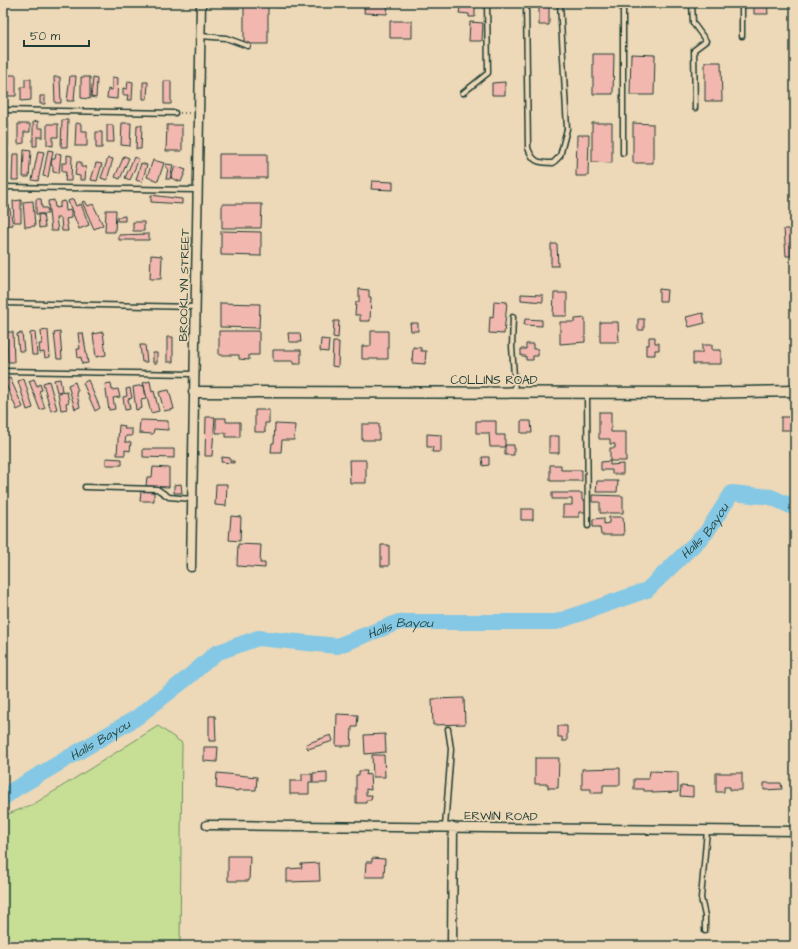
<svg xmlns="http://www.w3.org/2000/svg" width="798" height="949" viewBox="0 0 798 949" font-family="'Architects Daughter',sans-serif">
	<rect width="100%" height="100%" fill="#edd8b7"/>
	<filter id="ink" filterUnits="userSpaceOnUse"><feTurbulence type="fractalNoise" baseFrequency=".025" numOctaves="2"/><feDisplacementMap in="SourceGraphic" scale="8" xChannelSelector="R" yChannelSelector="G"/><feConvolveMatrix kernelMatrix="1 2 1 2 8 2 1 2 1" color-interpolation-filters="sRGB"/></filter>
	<g filter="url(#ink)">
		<path fill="#c6df95" stroke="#728e64" d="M158,726L182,743L180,946H3V816L34,804Z"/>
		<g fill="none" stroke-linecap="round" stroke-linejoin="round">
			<path stroke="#84c8e5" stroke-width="16" id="s1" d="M3,798L15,789L136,718L186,679L216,653L258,638L337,646L399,622H556L647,590L706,533L732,493L771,497L795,508"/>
		</g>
		<path fill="#f2b7ae" stroke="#1f3d34" d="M244,3H268V44H244Z
			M276,3H289V8L276,7Z
			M365,3H388L387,14L364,13Z
			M461,3H475V17H469V14L459,13Z
			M754,3H767L768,14H754Z
			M539,7H549V25H539Z
			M390,21H412V38H390Z
			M470,22L483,23L482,41H469Z
			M593,54H614L613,94H593Z
			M631,54L655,55L654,95H630Z
			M705,62H721L722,101H705Z
			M5,75H16V96H5Z
			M70,76H76L74,101H67Z
			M54,77H60L61,103H55Z
			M81,77H90V99L81,98Z
			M112,77L118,78L117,99L107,98L108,89L112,90Z
			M93,78L97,79L96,98L91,97Z
			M25,79H31V100L21,101V87H25Z
			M128,81L133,82L132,100H127L128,95H123V88L127,89Z
			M164,81H171V104H164Z
			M143,82H148L147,99H143Z
			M505,82V95H492V83Z
			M40,96H45V104H40Z
			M3,120H8V146H3Z
			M62,120H68L67,147H61Z
			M38,121V128H43V137H37V146H33V122Z
			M76,123L81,124V131H87V146H75Z
			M122,123H131L130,146L121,145Z
			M592,123H612V163L592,162Z
			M633,123L653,124V163H633Z
			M18,124H30V132H24V143L18,144Z
			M47,124H58V137H53V146L47,145Z
			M107,125H113L114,142H107Z
			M137,125H142L141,149H136Z
			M167,125H182V151H166Z
			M96,132H102V148H96Z
			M577,135H589L588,176H576Z
			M24,150L31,151L29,177H23Z
			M48,150L53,151L48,177L43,176Z
			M38,151L44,152L38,181L32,180Z
			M3,153H8L7,180H3Z
			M56,153L61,154L59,173L53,172V166L51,165L52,159H55Z
			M13,154H19V180H12Z
			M219,154H267V178H219Z
			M67,155L72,156L71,181H65L66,172H62V163H67Z
			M124,156L129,158L120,179L115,177Z
			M134,157L139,159L130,180L125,178Z
			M108,158L113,159L107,180L101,178Z
			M153,160L164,163L158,181L147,177Z
			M77,162H81V167H86L85,180H80V176L75,175Z
			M96,163L102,164L97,181L91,180Z
			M141,163L147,165L142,182L136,180Z
			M166,164L173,165L170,179H166L168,168H166Z
			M175,166L186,170L181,182L171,178Z
			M372,181L393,182V190L371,189Z
			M151,195L182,199V204L151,202Z
			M36,199H41L42,208H47L48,214H36Z
			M73,199L76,206L81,204L89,225L79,229L68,201Z
			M21,200V222H14L13,201Z
			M54,200L55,208L60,207V202L65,201L66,211L71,210V218L66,219L68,231H62L61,218H56L58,231H51L48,201Z
			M33,201L35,226L25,227L23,202Z
			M85,201L88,206L93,204L103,225L94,229L82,202Z
			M222,204H262L261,228H222Z
			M9,205L13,225L5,226L3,206Z
			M106,210H116L115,232H105Z
			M792,212H795V220H792Z
			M43,214L45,227L39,228L38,215Z
			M125,216V221H117V217Z
			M133,222H144V231H133Z
			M784,229H791V256H786Z
			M221,231L261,232V256L221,255Z
			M149,234V240H119V235Z
			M551,244H557L558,266H551Z
			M151,255L162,256L161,279H150Z
			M359,289L369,290V297H371L370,321H360V315H355L356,302H359Z
			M659,289L667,290L666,301H659Z
			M554,293H567V316H553Z
			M521,294L543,295V302L521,300Z
			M494,301L507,302L504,334L489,333L490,317L493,318Z
			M220,303L260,304L259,328L220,327Z
			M703,313L705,323L689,327L686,317Z
			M585,318V342L560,344V322H575V319Z
			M525,319L542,320V326L524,325Z
			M638,319H644V330H638Z
			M334,321H339L338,338L333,337Z
			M600,322H618L619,342H600Z
			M410,323H418V331H411Z
			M48,330L50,357L45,358L44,352L40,353L39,344H42L41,331Z
			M219,331H259V355H249V360L239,359V355H219Z
			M371,331H388V359H362V346H371Z
			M7,332H13L14,362H8Z
			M35,332L37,355H32L30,333Z
			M60,332L62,359H57L54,333Z
			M103,332L106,355L96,357L93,334Z
			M22,333L24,351H19L17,334Z
			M78,333H83L88,363L82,364L81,357L78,358L77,349H80Z
			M288,333H300L301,342H289Z
			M167,337H173V362H167Z
			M649,337H655V343H659V350H655V355H646V345H649Z
			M321,339L329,340L328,352L320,351Z
			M333,342H339L338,367L332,366Z
			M526,344H533V349H538V356H533V360H526V356H521V349H526Z
			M140,345H145L147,362H142Z
			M702,345H712V350H721V364H693V353H702Z
			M413,347L421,348V351H426L425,364L412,363Z
			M273,350H301V364H293V361H273Z
			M153,353H157V363H153Z
			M10,378L23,407L17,410L4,380Z
			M24,379L33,408L27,410L18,381Z
			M34,379L37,386L40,384L42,390L39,391L45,408L40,410L29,381Z
			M60,379L62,391L57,392L54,380Z
			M88,380L100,408L95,411L83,383Z
			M49,381L57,409L51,411L43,383Z
			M150,381L152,392L154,391L159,411L151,413L143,383Z
			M75,382L78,391H76L80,407L75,409L68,385Z
			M111,383L112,390L118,389L120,397L113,398L115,409L109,410L105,384Z
			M144,385L146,399L141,400L142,408L136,410L133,387Z
			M130,388L132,398L128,399L130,409L125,410L123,397L127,396L126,389Z
			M169,390L174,409L164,411L159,392Z
			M67,392L69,402L66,403L67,409L61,410L58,393Z
			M255,410H269V423H265V432H255Z
			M599,412H611V432H626V461H610V448H615V444H610V439H599Z
			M206,417H215L212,456H205Z
			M781,417H791V430H781Z
			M216,418H226V422H240V437H226V433H216Z
			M140,420L168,421V430L154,429L153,434L139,433Z
			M476,421H496V435H505V447H490L489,433H476Z
			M521,421H531L532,433H521Z
			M275,424L295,425L294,440H282L281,452H271L272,443H274Z
			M362,424H379V440H362Z
			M119,425L125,426L124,429H132V436H126L125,442H131L130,451L125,450V455H117Z
			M427,434L441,435V452H432L433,447H427Z
			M549,436H559V453H549Z
			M505,445H514V455H505Z
			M143,449H174V458L143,457Z
			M222,457L230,458V461H234V463L221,462Z
			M482,457H489V465L483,466Z
			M106,458L122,459V465H106Z
			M349,460H366V483H350Z
			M610,461V465L623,464V474H612V470H601V462Z
			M550,465H561V470H582V481H550Z
			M153,467L169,468V487L146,486L147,477H152Z
			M597,481H618L617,492H596Z
			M181,484L182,493H174V485Z
			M216,484H227L226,506L215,505Z
			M141,491L154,492V501H140Z
			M552,493H582V500H586V512H579V517H563V505H572V499H552Z
			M592,495L623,496V513H600V502H592Z
			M521,509H533V520H521Z
			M231,516L241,517L240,541L229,540Z
			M609,517H623L624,535H601L600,527H593V519L604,518V524L609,523Z
			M238,544L261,545L260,563H265V568L237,566Z
			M381,545H389V566H381Z
			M464,698L465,724L433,725L432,699Z
			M337,714L358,715L357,727H352L351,746H336Z
			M209,716H215L216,741H209Z
			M558,726H567V741H562V737H558Z
			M385,734L386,752L365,754L364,735Z
			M331,735L333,741L308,749L306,744Z
			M204,747H218L217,762L204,761Z
			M372,755H384L385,777H373Z
			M535,758H559L558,788H548V784H535Z
			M620,768V785H603V793H591V789H582V769Z
			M359,771H367L366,775L370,774L371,790L366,789V795H372L371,800H366V803H356V775H359Z
			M650,771L678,772V792L652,793V791H644V789H634V779H649Z
			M327,772V783H313V773Z
			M217,773L257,777L256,790H239V791L216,788Z
			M716,773H742V790H730V787H724V792H716Z
			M302,774H312V782H309V794H290V781H302Z
			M764,783H781L782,789L764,790Z
			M681,786L693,787V797L680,796Z
			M228,856H250L249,881H228Z
			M372,858L385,859L384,877H365L366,862H372Z
			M319,863L320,881L287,882V869L302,868L301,864Z"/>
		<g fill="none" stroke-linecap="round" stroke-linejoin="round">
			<g stroke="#1f3d34" stroke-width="7">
				<path id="service" d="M526,3L528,148C533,162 538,163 553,163L560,156L567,129L560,3
					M623,3V153
					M692,3L693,23L706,41L694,50L695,108
					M742,3V36
					M200,36L226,38L248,46
					M463,93L488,73L487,3
					M3,110L175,113
					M3,187L197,190
					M3,303L195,307
					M513,317L512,346L515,392
					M3,371L194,374
					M587,393L588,526
					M85,487L157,489L169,497L192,499
					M445,827L451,749L448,729
					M705,931V916L701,898L707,830"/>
			</g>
			<g stroke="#1f3d34" stroke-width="11">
				<path id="minor" d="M191,567L201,3
					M207,825L795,831
					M452,946L453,827"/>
			</g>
			<g stroke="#1f3d34" stroke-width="13">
				<path id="tertiary" d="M194,392L699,393L795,391"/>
			</g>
			<path stroke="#1f3d34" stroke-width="1.5" stroke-dasharray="1 3" stroke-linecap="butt" d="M180,113H191"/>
			<use href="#service" stroke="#edd8b7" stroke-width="4"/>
			<use href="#minor" stroke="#edd8b7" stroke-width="8"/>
			<use href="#tertiary" stroke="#edd8b7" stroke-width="10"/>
		</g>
	</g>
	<g text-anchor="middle" stroke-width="3.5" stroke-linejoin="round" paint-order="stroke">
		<g font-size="12" fill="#1f3d34" stroke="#edd8b7">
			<text transform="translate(184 285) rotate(-89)" y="4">BROOKLYN STREET</text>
			<text x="494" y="384">COLLINS ROAD</text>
			<text transform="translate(501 816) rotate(1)" y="4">ERWIN ROAD</text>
		</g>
		<g font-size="13" font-style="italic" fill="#294b46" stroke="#edd8b7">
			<text dy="5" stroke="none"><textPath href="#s1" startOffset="785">Halls Bayou</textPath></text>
			<text dy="5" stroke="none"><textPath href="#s1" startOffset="449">Halls Bayou</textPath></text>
			<text dy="5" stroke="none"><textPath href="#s1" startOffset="113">Halls Bayou</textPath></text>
		</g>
	</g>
	<rect width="798" height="949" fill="none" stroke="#edd8b7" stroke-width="16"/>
	<rect x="8" y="8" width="782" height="933" fill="none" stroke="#1f3d34" stroke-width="1.5" filter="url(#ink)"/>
	<path d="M24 40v6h65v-6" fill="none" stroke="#1f3d34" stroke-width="2"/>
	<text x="30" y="40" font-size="12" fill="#1f3d34" stroke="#edd8b7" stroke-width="3" paint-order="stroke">50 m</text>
</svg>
